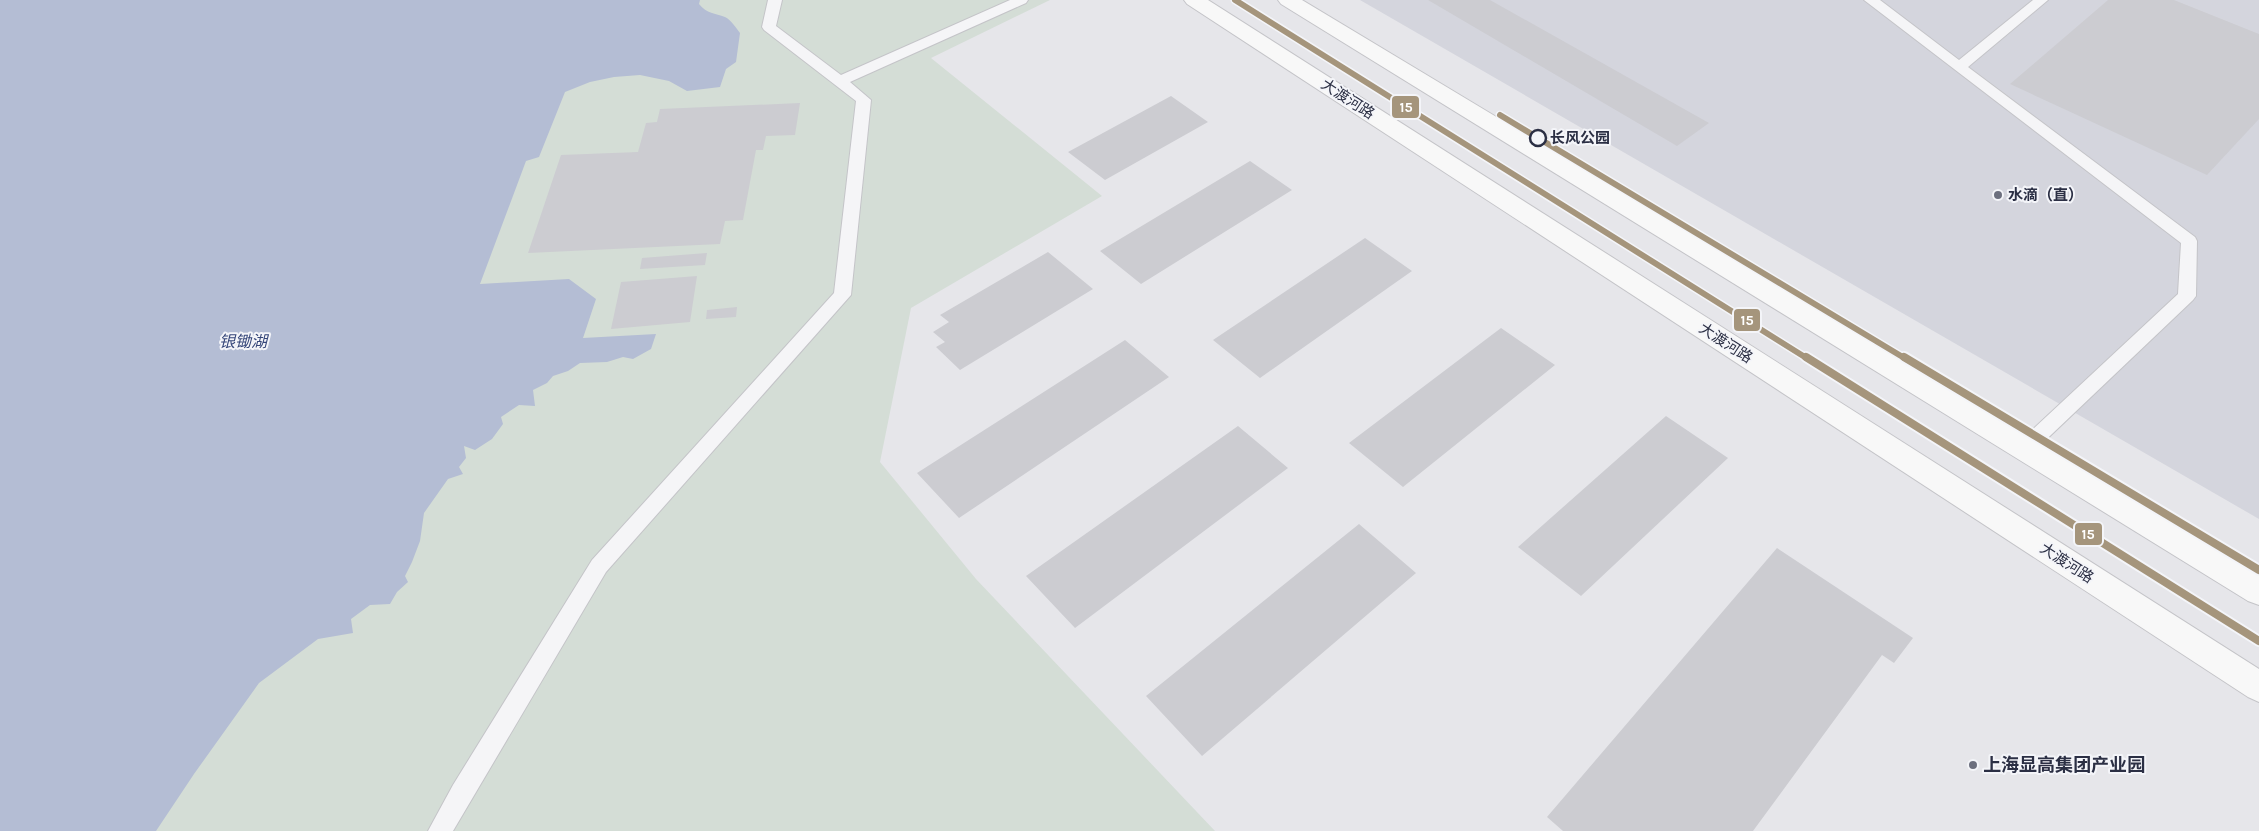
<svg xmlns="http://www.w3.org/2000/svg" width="2259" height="831" viewBox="0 0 2259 831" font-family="Karla,'Noto Sans SC',sans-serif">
	<rect width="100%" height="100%" fill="#e6e6ea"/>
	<path fill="#d4d5dd" d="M1360,0H2259V519Z"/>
	<path fill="#d4ddd6" d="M0,0H1050L931,58L1102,196L911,308L880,462L976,579L1215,831H0Z"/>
	<path fill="#b4bdd4" d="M0,0H700L699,4C707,14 715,13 725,17C731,20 736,28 740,33L736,62L726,69L720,87L687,91L669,81L640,75L614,77L590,82L565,92L539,157L526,161L480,284L569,279L596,299L583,338L656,334L651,349L633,359L623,357L607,362L580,363L568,371L553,376L547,383L533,390L535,406L519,405L501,417L503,424L492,439L475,450L464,446L466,458L459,467L463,474L448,479L424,513L420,541L412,562L405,576L408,582L397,592L390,604L370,605L351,619L353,633L318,639L259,683L194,774L156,831H0Z"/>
	<path fill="#ccccd1" d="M1428,0H1490L1709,123L1677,146Z
		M2108,0H2174L2259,34V119L2207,175L2010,84Z
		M1171,96L1208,122L1105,180L1068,152Z
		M800,103L795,135L766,136L763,150H756L743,220L725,221L720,244L528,253L561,155L638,152L646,123L657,122L660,109Z
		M1250,161L1292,190L1141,284L1100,251Z
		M1365,238L1412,271L1260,378L1213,340Z
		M1048,252L1093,289L960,370L936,347L945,342L933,332L949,322L940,315Z
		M707,253L705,265L640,269L642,258Z
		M697,276L690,322L611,329L621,282Z
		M737,307L736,317L706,319L707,310Z
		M1501,328L1555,365L1403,487L1349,443Z
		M1125,340L1169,377L959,518L917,473Z
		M1666,416L1728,458L1581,596L1518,547Z
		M1238,426L1288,468L1075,628L1026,576Z
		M1359,524L1416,573L1202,756L1146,696Z
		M1777,548L1913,638L1894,663L1882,655L1753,831H1563L1547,817Z"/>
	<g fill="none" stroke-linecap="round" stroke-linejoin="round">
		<g stroke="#c4c4c8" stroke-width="2">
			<path id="service" d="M768,0H782L776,26L841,75L1010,0H1028L1026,3L850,82L871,100L851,295L606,572L453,831H428L453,785L592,560L834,293L856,101L764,30L762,27Z
				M1864,0H1880L1959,60L2033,0H2048L1968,67L2195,237L2197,241L2196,296L2193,300L2031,454L2024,457L2017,454L2014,449L2017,444L2178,294L2181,243Z"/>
		</g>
		<g stroke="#c4c4c8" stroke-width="2">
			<path id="secondary" d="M1184,0H1208L2259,669V702L2248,697L1187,4Z
				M1278,0H1302L2259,576V605L2248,601L1281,4Z"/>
		</g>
		<use href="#service" fill="#f5f5f7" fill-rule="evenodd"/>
		<use href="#secondary" fill="#f8f8f8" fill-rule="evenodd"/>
		<g stroke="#f4f5f9" stroke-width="9">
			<path id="metro-1-far1" d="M1235,0L1808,359
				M1500,115L1906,359"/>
		</g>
		<g stroke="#f4f5f9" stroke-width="12">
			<path id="metro-1" d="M1806,357L2259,641
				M1904,357L2259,570"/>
		</g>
		<use href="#metro-1-far1" stroke="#a5957c" stroke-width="6"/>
		<use href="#metro-1" stroke="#a5957c" stroke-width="8"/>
	</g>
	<circle fill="#f4f5f9" stroke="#2b2f44" stroke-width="2.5" cx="1538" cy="138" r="8"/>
	<g fill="#6c6f7e" stroke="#f4f5f9" stroke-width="2">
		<circle cx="1998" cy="195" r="5"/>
		<circle cx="1973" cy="765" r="5"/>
	</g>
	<g text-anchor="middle" stroke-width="4" stroke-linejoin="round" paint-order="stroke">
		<g font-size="15" fill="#2b2f44" stroke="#f4f5f9">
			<text transform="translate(1348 99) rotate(33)" y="5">大渡河路</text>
			<text transform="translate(1726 343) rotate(33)" y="5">大渡河路</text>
			<text transform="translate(2067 563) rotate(33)" y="5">大渡河路</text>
		</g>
		<g font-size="15" font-weight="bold" fill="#2b2f44" stroke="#f4f5f9" text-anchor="start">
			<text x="1550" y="143">长风公园</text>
		</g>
		<g font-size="15" font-weight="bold" fill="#2b2f44" stroke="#f4f5f9" text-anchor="start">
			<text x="2008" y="200">水滴（直）</text>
		</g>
		<g font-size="16" font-style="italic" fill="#354679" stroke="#f4f5f9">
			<text x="243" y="347">银锄湖</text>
		</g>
		<g font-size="18" font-weight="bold" fill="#2b2f44" stroke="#f4f5f9" text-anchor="start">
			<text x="1983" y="771">上海显高集团产业园</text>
		</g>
	</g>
	<g stroke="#f4f5f9" stroke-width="2">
		<rect x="1391" y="95" width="29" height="24" rx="5" fill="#a5957c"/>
		<rect x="1733" y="308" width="28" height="24" rx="5" fill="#a5957c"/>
		<rect x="2074" y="522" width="29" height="24" rx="5" fill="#a5957c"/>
	</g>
	<g font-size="14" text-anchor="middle" font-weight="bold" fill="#fff">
		<text x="1406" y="112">15</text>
		<text x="1747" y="325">15</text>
		<text x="2088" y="539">15</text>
	</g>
</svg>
